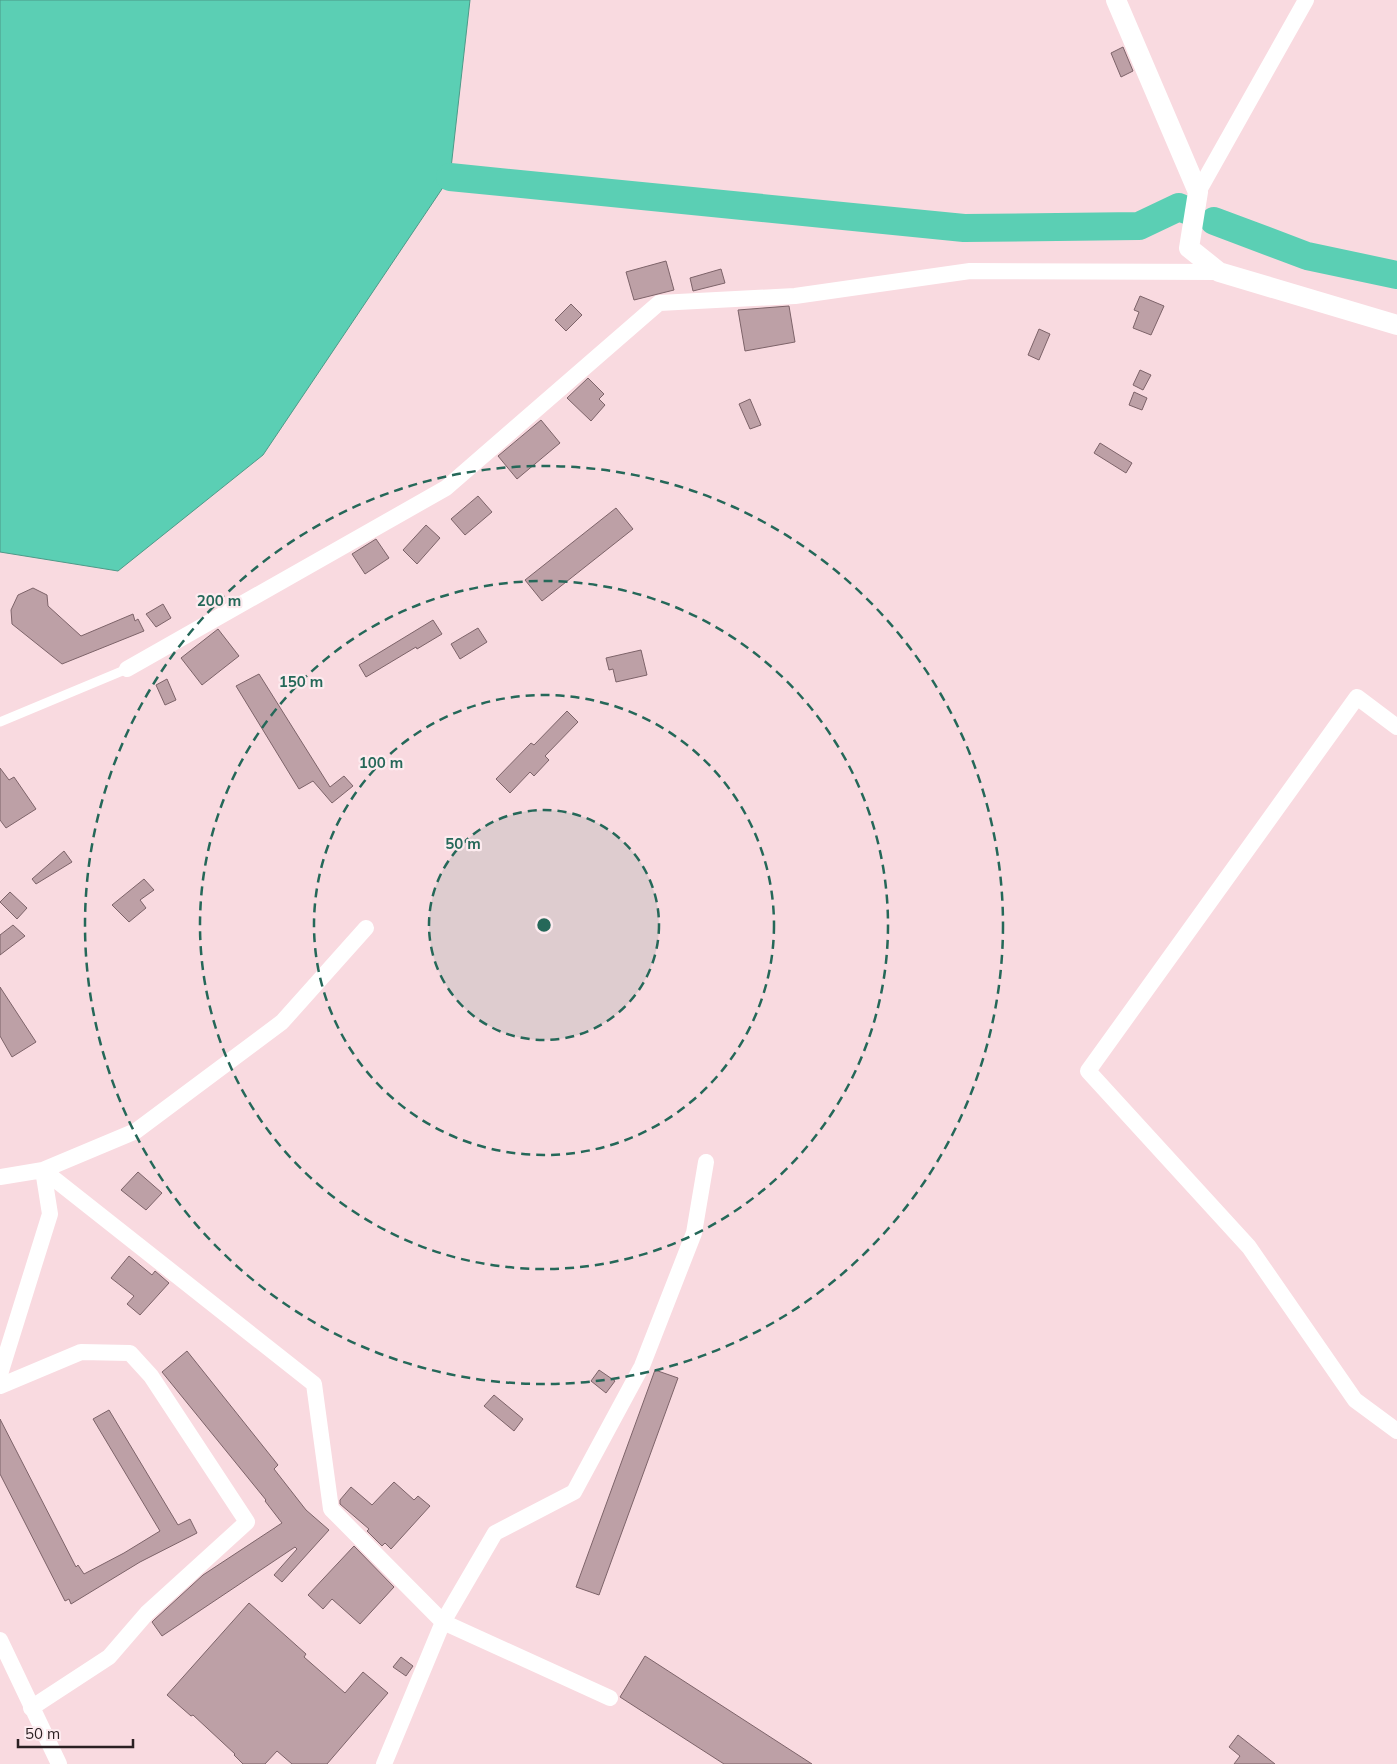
<svg xmlns="http://www.w3.org/2000/svg" width="1397" height="1764" viewBox="0 0 1397 1764" font-family="Mulish,sans-serif">
	<rect width="100%" height="100%" fill="#f9dae0"/>
	<path fill="#5bcfb4" stroke="#4d9a88" d="M0,0H470L450,177L263,455L118,571L0,552Z"/>
	<g fill="none" stroke-linecap="round" stroke-linejoin="round">
		<path stroke="#5bcfb4" stroke-width="28" d="M450,177L964,228L1139,226L1179,207L1186,210
			M1214,221L1307,256L1397,275"/>
	</g>
	<path fill="#bda0a6" stroke="#7d6369" d="M1123,47L1133,71L1121,77L1111,53Z
		M666,261L674,290L634,300L626,272Z
		M721,269L725,283L693,291L690,278Z
		M1140,296L1164,306L1151,335L1133,328L1139,312L1134,310Z
		M571,304L582,315L566,331L555,320Z
		M789,306L795,342L745,351L738,310Z
		M1039,329L1050,334L1039,360L1028,355Z
		M1140,370L1151,375L1143,390L1133,385Z
		M588,378L604,394L599,399L605,405L591,421L567,398Z
		M1134,392L1147,398L1142,410L1129,405Z
		M750,399L761,425L750,429L739,404Z
		M541,420L560,443L517,479L498,456Z
		M1100,443L1132,463L1126,473L1094,453Z
		M478,496L492,512L465,535L451,519Z
		M616,508L633,529L542,601L525,580Z
		M426,525L440,538L417,564L403,550Z
		M376,539L389,558L365,574L352,554Z
		M33,588L47,595L48,606L81,636L133,614L135,621L138,619L144,631L62,664L12,624L11,610L18,595Z
		M163,604L171,618L156,627L146,614Z
		M433,620L442,634L417,649L416,647L366,677L359,665Z
		M478,628L487,642L460,659L451,644Z
		M218,629L239,656L202,685L181,658Z
		M641,650L647,675L616,682L613,669L609,670L606,658Z
		M259,674L330,787L344,776L353,786L332,803L313,781L299,789L236,686Z
		M167,679L176,700L165,705L156,685Z
		M567,711L578,722L545,756L549,760L534,776L530,772L510,793L496,779L531,743L534,745Z
		M0,768L9,780L14,777L36,809L6,828L0,820Z
		M64,851L72,862L36,884L32,879Z
		M144,879L154,890L140,900L146,908L129,922L112,905Z
		M10,892L27,908L17,919L0,902Z
		M13,925L25,936L0,955V935Z
		M0,987L36,1042L12,1057L0,1036Z
		M138,1172L162,1193L146,1210L121,1190Z
		M129,1256L152,1275L155,1271L169,1283L140,1315L127,1304L134,1296L111,1278Z
		M187,1351L278,1465L274,1469L306,1510L329,1530L282,1582L274,1575L297,1549L295,1547L162,1636L152,1622L154,1620L203,1575L282,1523L265,1501L266,1500L162,1372Z
		M599,1370L615,1381L606,1393L591,1381Z
		M655,1370L678,1378L599,1595L576,1587Z
		M494,1395L523,1419L514,1431L484,1406Z
		M109,1410L178,1525L190,1519L197,1533L140,1562L71,1604L69,1599L65,1601L0,1474V1419L76,1567L78,1565L84,1574L124,1553L160,1531L93,1419Z
		M394,1482L414,1500L418,1496L430,1506L391,1549L385,1543L382,1546L367,1531L369,1529L340,1504V1500L351,1487L372,1505Z
		M354,1546L394,1587L360,1624L332,1599L323,1609L308,1595Z
		M249,1603L306,1654L304,1657L345,1693L363,1672L388,1693L327,1764H292L277,1751L265,1764H243L234,1755L235,1754L193,1715L191,1716L167,1695Z
		M645,1656L812,1764H724L620,1697Z
		M401,1657L413,1666L406,1676L393,1667Z
		M1238,1735L1275,1764H1234L1240,1756L1229,1747Z"/>
	<g fill="none" stroke-linecap="round" stroke-linejoin="round">
		<path stroke="#fff" stroke-width="9" d="M0,722L127,669"/>
		<path stroke="#fff" stroke-width="16" d="M1198,192L1306,0
			M127,669L446,488L659,303L795,296L970,271L1219,272
			M1397,727L1357,697L1088,1071L1249,1247L1355,1400L1397,1431
			M366,928L282,1022L136,1131L43,1170L314,1384L331,1509L443,1622L610,1698
			M0,1177L43,1170L50,1214L0,1374
			M0,1386L81,1352L130,1353L151,1376L247,1522L147,1613L109,1657L31,1708
			M0,1640L59,1764
			M384,1764L443,1622L495,1533L574,1492L642,1366L694,1233L706,1162"/>
		<path stroke="#fff" stroke-width="20" d="M1116,0L1198,192L1189,248L1219,272L1397,325"/>
	</g>
	<circle cx="544" cy="925" r="115" fill="#256859" fill-opacity=".12"/>
	<g fill="none" stroke="#256859" stroke-width="2.5" stroke-dasharray="9 6">
		<circle cx="544" cy="925" r="115"/>
		<circle cx="544" cy="925" r="230"/>
		<circle cx="544" cy="925" r="344"/>
		<circle cx="544" cy="925" r="459"/>
	</g>
	<circle cx="544" cy="925" r="8" fill="#256859" stroke="#fdebef" stroke-width="2.5"/>
	<g font-size="15" text-anchor="middle" font-weight="bold" fill="#256859" stroke="#fdebef" stroke-width="4.5" stroke-linejoin="round" paint-order="stroke">
		<text x="219" y="606">200 m</text>
		<text x="301" y="687">150 m</text>
		<text x="381" y="768">100 m</text>
		<text x="463" y="849">50 m</text>
	</g>
	<path d="M18 1739v8h115v-8" fill="none" stroke="#2b2022" stroke-width="2.5"/>
	<text x="25" y="1739" font-size="15" fill="#2b2022" stroke="#fdebef" stroke-width="4" paint-order="stroke">50 m</text>
</svg>
